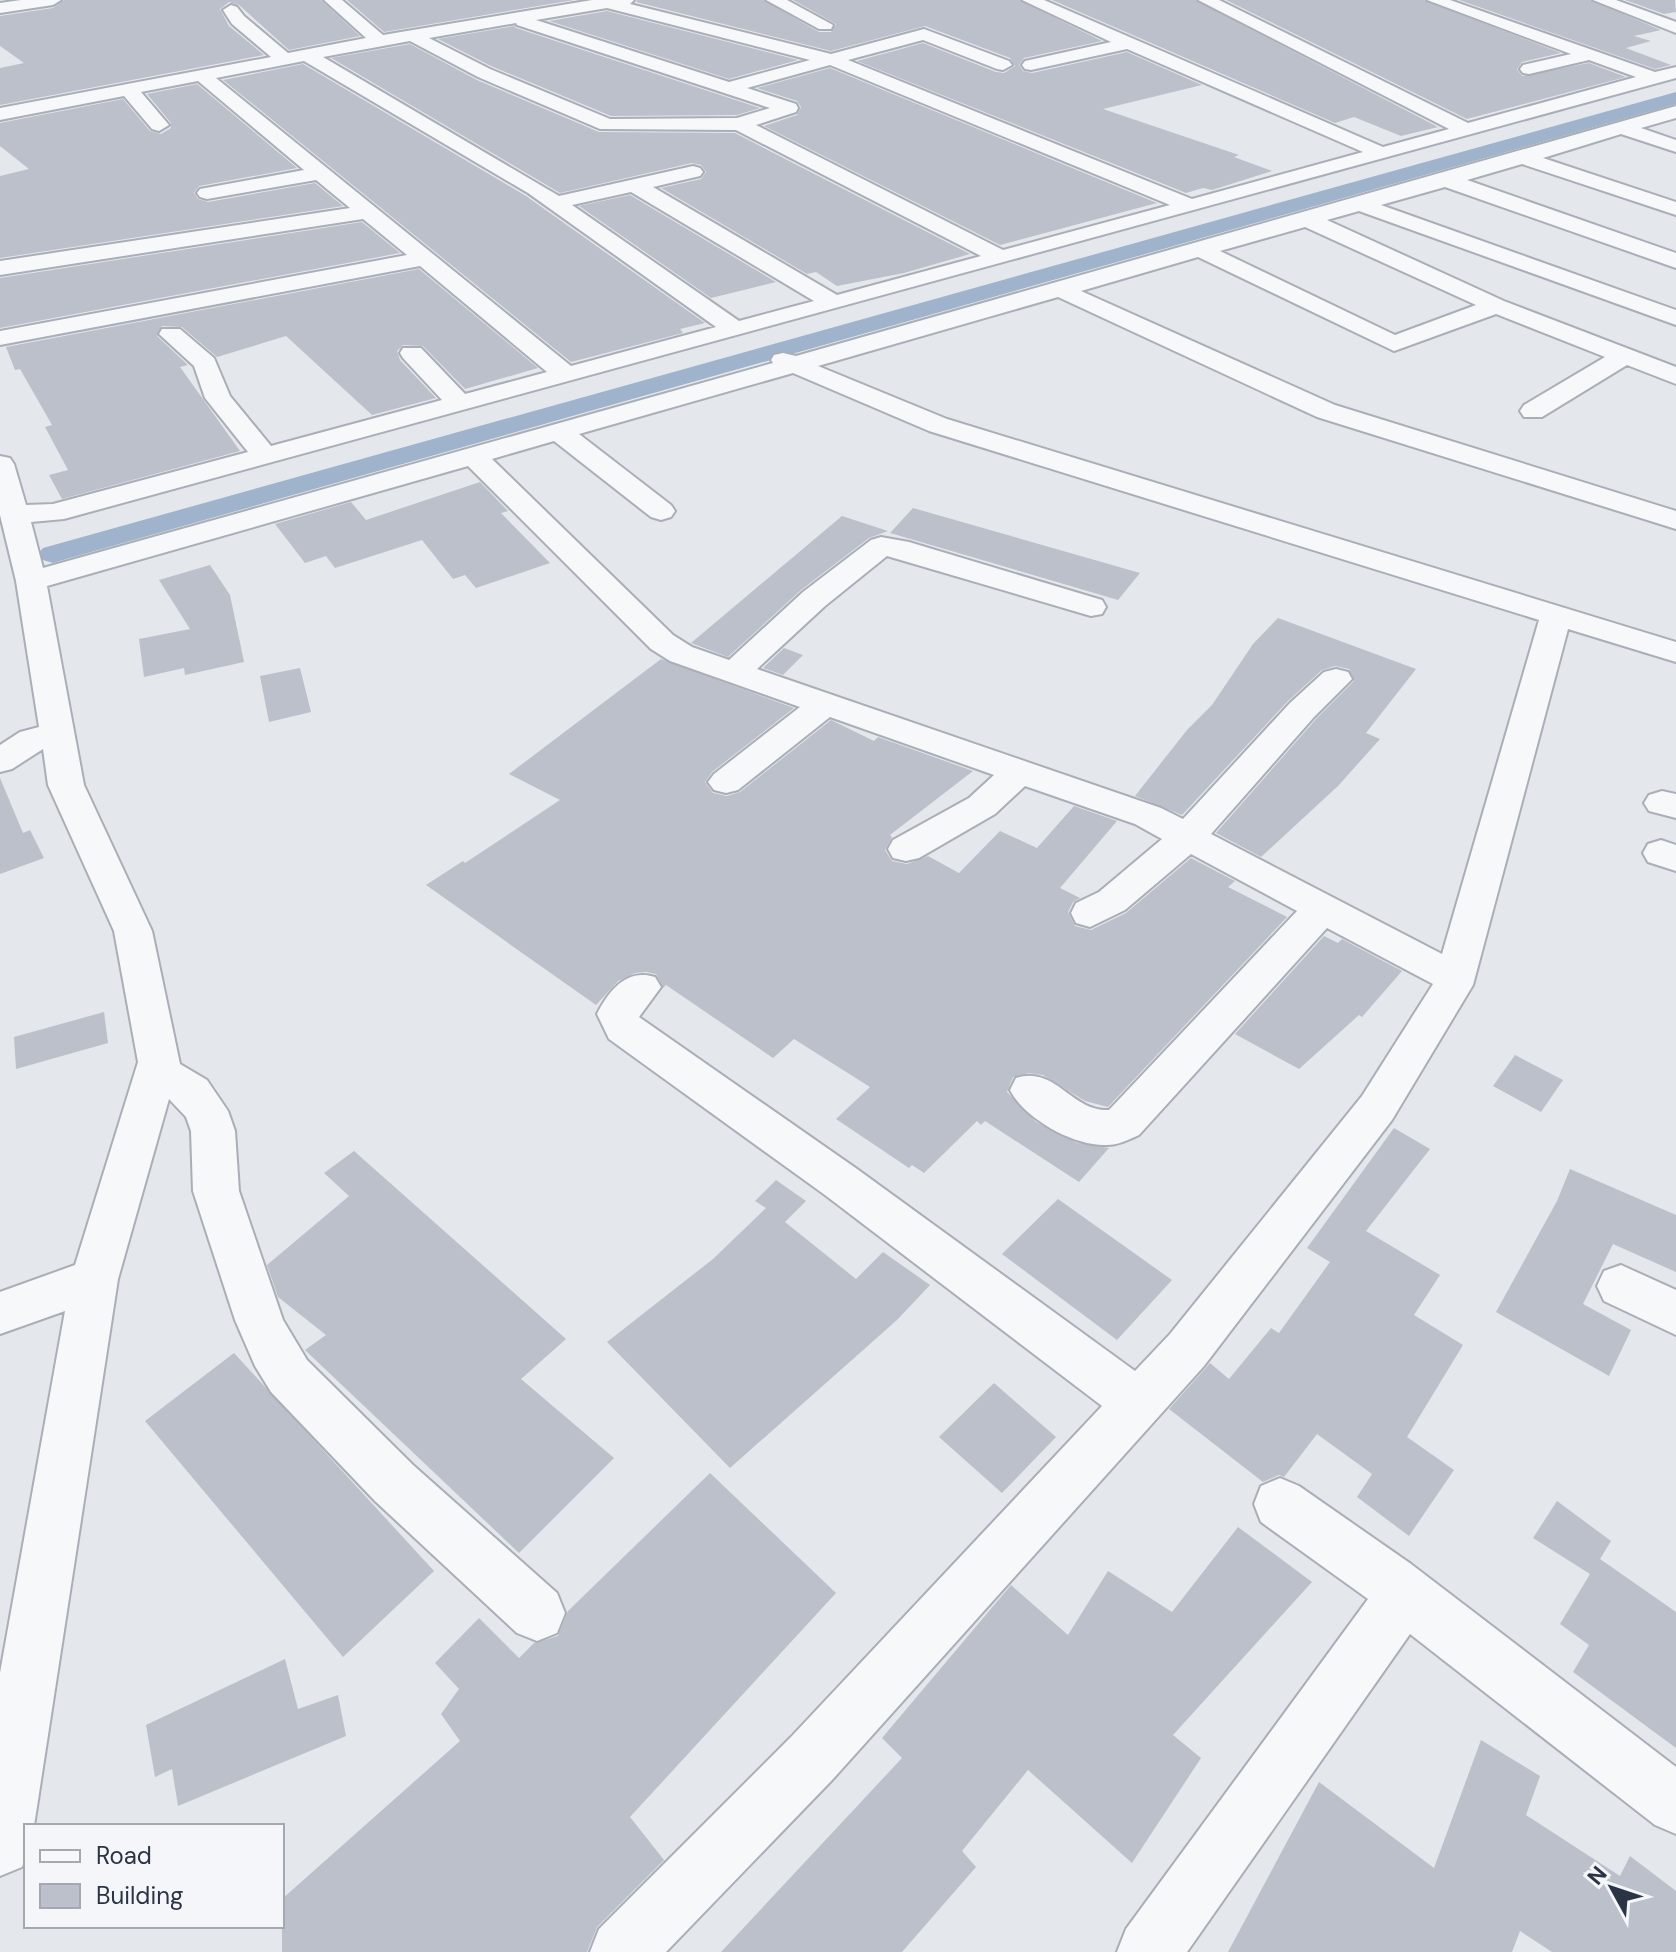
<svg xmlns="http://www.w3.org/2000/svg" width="1676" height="1952" viewBox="0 0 1676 1952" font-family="'DM Sans',sans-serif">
	<rect width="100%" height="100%" fill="#e4e7ec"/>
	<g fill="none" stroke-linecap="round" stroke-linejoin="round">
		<path fill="#9fb4cc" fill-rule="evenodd" d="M1676,92V104L63,560L53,563L43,560L38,554L43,548Z"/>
	</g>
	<path fill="#bbc0ca" d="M64,0H321L360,36L289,50L239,5L229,2L220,9L229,26L264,55L0,105V68L24,63L0,46V16L53,8Z
		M347,0H574L384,32Z
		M637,0H763L819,32H831L836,24L793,0H1019L1102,41L1024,58L1019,65L1023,71L1032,73L1127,52L1202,85L1103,109L1239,155L1234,157L1272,171L1212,190L1203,188L1186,193L857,61L923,43L996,72L1004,73L1015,66L1010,58L925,26L831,51L636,2Z
		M1052,0H1195L1438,127L1401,136L1354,117L1335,123Z
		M1226,0H1424L1561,53L1522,62L1517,69L1522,76L1589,63L1626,77L1467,119Z
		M1459,0H1590L1661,30L1634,36L1651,41L1626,48L1671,65L1655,69Z
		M1625,0H1675L1676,12L1664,14Z
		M607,11L798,60L729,79L549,21Z
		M514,26L516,28L760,108L737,115L611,116L491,66L438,39Z
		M410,44L477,80L599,132L735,133L970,254L904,273L837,286L816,272L807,274L661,188L701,179L706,172L701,165L692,163L560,193L331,58Z
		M303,64L526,196L705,323L680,329L683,333L571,362L223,80Z
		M830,68L1157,203L1000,245L764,126L797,115L801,107L797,101L757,88Z
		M197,84L297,168L199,186L194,193L198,199L208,202L315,183L343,206L0,258V176L29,169L0,146V123L123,99L150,131L161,134L171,128V123L147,94Z
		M630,195L776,282L711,298L579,206Z
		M362,222L400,253L0,328V278Z
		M419,269L538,368L465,389L423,346L403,345L397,351L400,360L436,398L372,415L286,336L217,357L182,327L162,326L157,336L188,365L180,367L240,451L62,499L49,475L68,470L45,427L52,425L20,369L15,370L6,347Z
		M480,482L508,511L501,513L550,563L476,588L465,575L453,579L422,540L335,568L326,556L305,563L275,524L351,502L366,520Z
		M913,508L1140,573L1118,600L890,533Z
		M842,516L888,531L869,538L801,590L728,657L691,643Z
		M210,565L230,595L244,662L185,675L184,668L144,677L139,639L190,629L159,580Z
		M1278,618L1416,669L1366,733L1380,739L1338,786L1261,857L1216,833L1316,719L1354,681L1349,669L1335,666L1322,670L1288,701L1182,815L1135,796L1187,730L1212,705L1253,644Z
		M784,648L803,655L783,675L763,668Z
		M661,659L794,708L712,772L705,782L713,793L727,796L740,792L831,720L874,741L878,737L973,771L890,835L892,837L885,850L892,861L907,864L928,856L959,873L1000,831L1037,848L1074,806L1117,821L1060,888L1080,898L1073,902L1068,912L1075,926L1091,930L1126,913L1191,858L1235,881L1228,887L1287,917L1108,1107L1085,1101L1043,1075L1029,1073L1013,1077L1007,1092L1036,1122L1077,1143L1109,1148L1079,1182L985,1121L981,1125L977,1121L924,1173L912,1165L909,1168L836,1119L870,1087L794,1039L773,1058L666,985L663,988L656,974L646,972L635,973L618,981L596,1005L426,885L463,861L465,863L560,800L509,774Z
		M300,668L311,712L269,722L260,676Z
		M0,778L23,833L30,830L44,858L0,874Z
		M1324,936L1338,943L1342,939L1402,971L1362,1017L1359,1015L1299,1069L1235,1034Z
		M104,1012L108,1043L16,1069L14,1037Z
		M1515,1055L1563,1080L1541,1112L1493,1086Z
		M1394,1128L1430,1149L1366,1231L1440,1275L1414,1315L1463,1345L1407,1437L1454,1470L1409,1536L1357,1497L1372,1474L1317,1434L1284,1477L1279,1475L1263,1482L1169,1409L1210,1363L1229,1379L1271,1328L1279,1333L1330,1262L1307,1248Z
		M354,1151L566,1339L521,1379L614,1458L519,1553L305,1350L326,1335L278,1297L267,1265L349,1196L324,1173Z
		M1570,1169L1676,1215V1272L1613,1244L1583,1304L1631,1330L1609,1376L1496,1312L1557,1201Z
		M776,1180L806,1201L785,1222L856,1279L883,1252L930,1285L897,1320L730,1468L607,1342L713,1259L766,1208L755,1201Z
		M1058,1199L1172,1280L1117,1340L1002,1254Z
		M234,1353L434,1571L343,1657L145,1421Z
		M994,1383L1056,1437L1002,1493L939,1437Z
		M710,1473L836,1593L630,1817L664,1860L597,1927L587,1952H282V1899L460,1741L441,1714L459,1689L435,1663L479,1618L519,1658L534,1643L558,1636L568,1611Z
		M1557,1501L1611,1541L1600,1559L1676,1612V1748L1573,1672L1589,1645L1560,1624L1590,1574L1533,1538Z
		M1238,1527L1312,1582L1173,1735L1201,1758L1132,1863L1028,1770L962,1851L976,1867L902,1952H721L902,1758L882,1738L1011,1585L1068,1635L1108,1571L1172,1612Z
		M285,1659L298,1709L338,1695L346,1736L178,1806L172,1769L155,1777L146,1725Z
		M1481,1740L1540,1776L1526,1815L1620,1876L1630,1856L1676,1891V1952H1552L1520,1931L1512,1952H1228L1319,1782L1434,1868Z"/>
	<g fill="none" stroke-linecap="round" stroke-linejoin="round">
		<g stroke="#a9aeb7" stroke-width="4">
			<path id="minor" d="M21,0H61L53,5L0,13V3Z
				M324,0H342L383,35L592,0H634L630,4L831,54L924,29L1009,61L1012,65L1003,70L997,69L923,40L848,60L1192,199L1363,152L1127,49L1031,70L1025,69L1022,65L1025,61L1111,42L1022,0H1044L1383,147L1449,129L1198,0H1219L1468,123L1636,77L1589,60L1529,74L1523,73L1520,69L1523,65L1571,54L1427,0H1450L1655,72L1676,67V78L64,519L31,522L43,568L773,363L771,360L774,355L783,353L796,356L1676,106V118L1641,128L1676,140V152L1621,134L1543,158L1676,202V215L1522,164L1467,180L1676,253V268L1445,187L1381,205L1676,310V325L1359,211L1327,220L1504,301L1676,367V384L1627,365L1542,417H1524L1520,411L1524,405L1605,357L1496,314L1394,351L1198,257L1081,291L1335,405L1676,511V529L1317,417L1058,297L818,366L947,419L1676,642V662L1568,629L1473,985L1392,1120L1204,1366L833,1779L666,1952H590L599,1929L791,1737L1102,1406L825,1195L609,1039L597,1014C609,990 627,968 655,977L661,987L639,1017L857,1169L1135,1371L1170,1334L1362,1096L1433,984L1327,928L1139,1135C1128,1140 1116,1146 1104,1145C1072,1145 1024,1118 1010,1090L1016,1078C1056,1065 1071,1112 1109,1110L1297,911L1191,854L1125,910L1090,927L1076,923L1071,913L1076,903L1099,892L1162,839L1135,824L1025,786L995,814L919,858L906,861L893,858L888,849L893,840L969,798L994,775L830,717L738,790L726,793L714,790L708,782L714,774L800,707L670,661L651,649L468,466L47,586L84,785L152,931L180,1064L207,1080L228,1111L235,1131L239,1191L283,1320L307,1360L413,1465L557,1593L565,1613L557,1633L537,1641L517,1633L375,1501L271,1392L255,1366L235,1320L193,1191L191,1131L186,1117L169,1099L118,1279L34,1826H26V1856L22,1867L0,1876V1673L65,1311L0,1334V1292L75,1265L138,1062L114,931L48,785L43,749L12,769L0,772V745L20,732L39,727L16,581L0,515V456L10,458L14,464L26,505L53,504L248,452L205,398L194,366L159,334L162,329H180L214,358L230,396L271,446L442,400L403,358L400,353L403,348H421L465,394L547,372L420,266L0,345V331L407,255L363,219L0,275V261L350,208L316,180L207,199L200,197L197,193L200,189L304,170L198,81L141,92L169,125L159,131L152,129L124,96L0,120V108L271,57L232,24L223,10L231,5L237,7L244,16L288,53L366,38ZM607,8L810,60L729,82L536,20ZM516,23L517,25L770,108L737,118L610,119L490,69L429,38ZM410,41L478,77L600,129L736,130L981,256L837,295L653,187L700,176L703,172L700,168L693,166L559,196L323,57ZM304,61L528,193L716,327L571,366L216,78ZM830,65L1170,205L1003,250L756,125L796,112L798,108L796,104L747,88ZM631,192L814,301L739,321L572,205ZM1305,227L1476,305L1395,335L1220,251ZM793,373L929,431L1539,620L1442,954L1211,834L1314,717L1352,679L1348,672L1336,669L1324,672L1290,703L1183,819L1161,808L757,669L825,606L887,556L1091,616L1102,614L1106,607L1102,600L909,542L881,537L871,540L803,592L729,660L692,647L673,635L492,459L554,441L651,517L661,520L671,517L675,511L671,505L579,434Z
				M766,0H787L833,25L831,29H819Z
				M1593,0H1616L1676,22V33Z
				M1662,791L1676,794V818L1649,811L1644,803L1649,795Z
				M1661,840L1676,845V871L1648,862L1643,853L1648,844Z
				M1621,1265L1676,1290V1335L1604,1301L1597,1286L1604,1271Z
				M1280,1478L1299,1486L1411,1564L1676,1767V1834L1655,1825L1410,1634L1187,1952H1117L1126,1929L1368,1599L1261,1522L1254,1504L1261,1486Z"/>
		</g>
		<use href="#minor" fill="#f7f8fa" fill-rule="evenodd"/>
	</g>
	<rect x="24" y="1824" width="260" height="104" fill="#f4f6f9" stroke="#a4a8b1" stroke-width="2"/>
	<rect x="40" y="1850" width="40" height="12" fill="#f7f8fa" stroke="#a4a8b1" stroke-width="2"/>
	<text x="96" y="1864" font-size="24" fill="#2b3445">Road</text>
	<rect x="40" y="1884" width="40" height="24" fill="#bbc0ca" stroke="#a4a8b1" stroke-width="2"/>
	<text x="96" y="1904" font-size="24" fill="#2b3445">Building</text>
	<g transform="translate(1612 1888) rotate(310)" stroke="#f4f6f9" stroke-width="6" paint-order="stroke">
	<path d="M0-6L14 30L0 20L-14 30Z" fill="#2b3445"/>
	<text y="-12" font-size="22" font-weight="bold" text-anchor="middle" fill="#2b3445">N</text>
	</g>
</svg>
